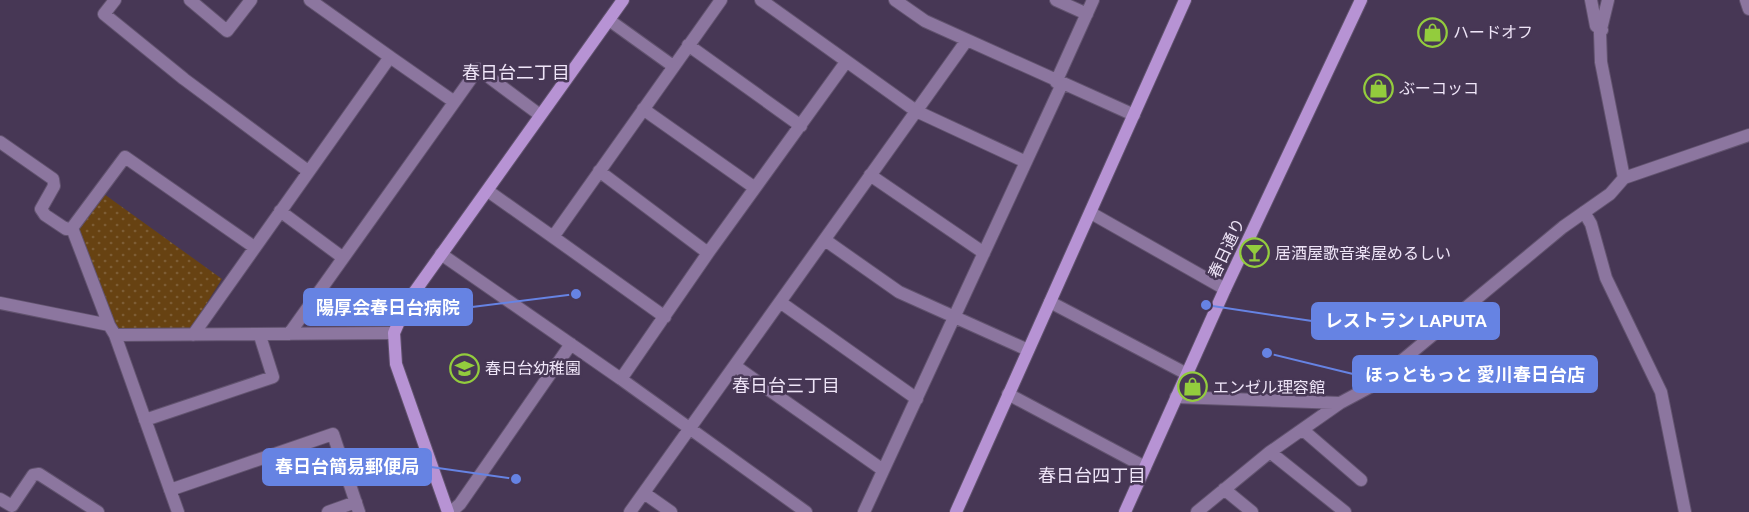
<svg xmlns="http://www.w3.org/2000/svg" width="1749" height="512" viewBox="0 0 1749 512" font-family="'DM Sans','Noto Sans JP',sans-serif">
<defs>
<pattern id="park-dots" width="8" height="8" patternUnits="userSpaceOnUse" patternTransform="scale(1.5)"><rect width="8" height="8" fill="#674212"/><path d="M2 2h.1M6 6h.1" fill="none" stroke="#7d5d35" stroke-width="1.8" stroke-linecap="round"/></pattern>
</defs>
<rect width="100%" height="100%" fill="#473755"/>
<!-- park -->
<path fill="url(#park-dots)" d="M104,194L222,279L191,328H115L79,229Z"/>
<g fill="none" stroke-linecap="round" stroke-linejoin="round">
<defs>
<path id="street" d="M115,0L104,14L184,79L308,171
M190,0L227,31L251,0
M761,0L916,111L1026,162
M895,0L925,21L1134,115
M1056,0L1087,14
M1591,0L1596,26L1602,30
M1608,0L1600,33L1601,62L1624,178
M1746,0L1749,9
M609,20L673,66
M688,45L801,126
M390,57L453,101
M1056,82L1093,0
M643,109L755,188
M0,142L53,179L54,186L41,209L45,215L66,229L72,228
M599,171L708,253
M870,175L984,253
M488,191L553,237L721,0
M280,211L342,257
M1584,212L1591,224L1606,278L1661,392L1685,512
M1091,213L1225,289
M553,237L665,317
M825,240L899,292L1028,350
M441,254L621,379
M780,302L917,399
M1050,302L1187,374
M0,303L109,325L115,335L394,333
M109,325L72,228L125,157L254,247
M289,334L478,69L540,115
M115,335L178,512
M193,335L390,57L310,0
M735,366L883,470
M1008,394L1145,467
M1176,397L1340,403
M145,420L273,377L260,336
M1303,430L1361,480
M1270,452L1345,512
M1224,489L1252,512
M170,490L333,434L359,512
M644,493L671,512
M0,499L12,506L33,475L39,474L98,512
M328,512L356,502
M451,512L460,504L571,344
M630,512L967,40
M806,512L621,379L708,253L846,62
M864,512L1062,84
M1197,512L1270,452L1340,403L1370,387L1563,227L1610,194L1624,178L1749,135"/>
<path id="secondary" d="M448,512L396,364L394,333L408,301L623,0
M956,512L1185,0
M1125,512L1225,289L1361,0"/>
</defs>
<!-- street casing -->
<use href="#street" stroke="#62536f" stroke-width="14"/>
<!-- secondary casing -->
<use href="#secondary" stroke="#62536f" stroke-width="14"/>
<!-- street -->
<use href="#street" stroke="#8c769f" stroke-width="12"/>
<!-- secondary -->
<use href="#secondary" stroke="#b793d4" stroke-width="12"/>
</g>
<!-- icons -->
<defs>
<symbol id="shop-ring" viewBox="-11 -11 22 22"><circle r="9.5" fill="#473755" stroke="#93cc3d" stroke-width="1.5"/><path d="M-5-2.5h2.3a2.7 3.5 0 0 1 5.4 0H5L5.5 6h-11ZM-1.5-2.5h3a1.5 2.3 0 0 0-3 0Z" fill="#93cc3d"/></symbol>
<symbol id="bar-ring" viewBox="-11 -11 22 22"><circle r="9.5" fill="#473755" stroke="#93cc3d" stroke-width="1.5"/><path d="M-6-5H6L.8 .8V4.5H3.5V6h-7V4.5H-.8V.8Z" fill="#93cc3d"/></symbol>
<symbol id="school-ring" viewBox="-11 -11 22 22"><circle r="9.5" fill="#473755" stroke="#93cc3d" stroke-width="1.5"/><path d="M0-5L7-2L0 1L-7-2ZM-4 1L0 2.5L4 1V4Q0 6-4 4Z" fill="#93cc3d"/></symbol>
</defs>
<g fill-rule="evenodd">
<use href="#shop-ring" x="1416" y="16" width="33" height="33"/>
<use href="#shop-ring" x="1362" y="72" width="33" height="33"/>
<use href="#bar-ring" x="1238" y="236" width="33" height="33"/>
<use href="#school-ring" x="448" y="352" width="33" height="33"/>
<use href="#shop-ring" x="1176" y="370" width="33" height="33"/>
</g>
<g text-anchor="middle" stroke-width="5" stroke-linejoin="round" paint-order="stroke">
<!-- poi labels -->
<g font-size="16" fill="#efe5f8" stroke="#473755" text-anchor="start">
<text x="1453" y="38">ハードオフ</text>
<text x="1399" y="94">ぶーコッコ</text>
<text x="1275" y="259">居酒屋歌音楽屋めるしい</text>
<text x="485" y="374">春日台幼稚園</text>
<text x="1213" y="393">エンゼル理容館</text>
</g>
<!-- street labels -->
<g font-size="16" fill="#efe5f8" stroke="#473755">
<text transform="translate(1226 248) rotate(-65)" y="6">春日通り</text>
</g>
<!-- neighbourhood labels -->
<g font-size="18" fill="#efe5f8" stroke="#473755">
<text x="516" y="79">春日台二丁目</text>
<text x="786" y="392">春日台三丁目</text>
<text x="1092" y="482">春日台四丁目</text>
</g>
</g>
<!-- callouts -->
<path fill="none" stroke="#6683e3" stroke-width="2" d="M576 294L472 307M1206 305L1312 321M1267 353L1353 374M516 479L431 467"/>
<g fill="#6683e3" stroke="#473755" stroke-width="2">
<circle cx="576" cy="294" r="6"/>
<circle cx="1206" cy="305" r="6"/>
<circle cx="1267" cy="353" r="6"/>
<circle cx="516" cy="479" r="6"/>
</g>
<g fill="#6683e3" stroke="#6683e3" stroke-width="2">
<rect x="304" y="289" width="168" height="36" rx="6"/>
<rect x="1312" y="303" width="187" height="36" rx="6"/>
<rect x="1353" y="356" width="244" height="36" rx="6"/>
<rect x="263" y="449" width="168" height="36" rx="6"/>
</g>
<g font-size="18" text-anchor="middle" font-weight="bold" fill="#fff">
<text x="388" y="314">陽厚会春日台病院</text>
<text x="1406" y="327">レストラン LAPUTA</text>
<text x="1475" y="381">ほっともっと 愛川春日台店</text>
<text x="347" y="473">春日台簡易郵便局</text>
</g>
</svg>
